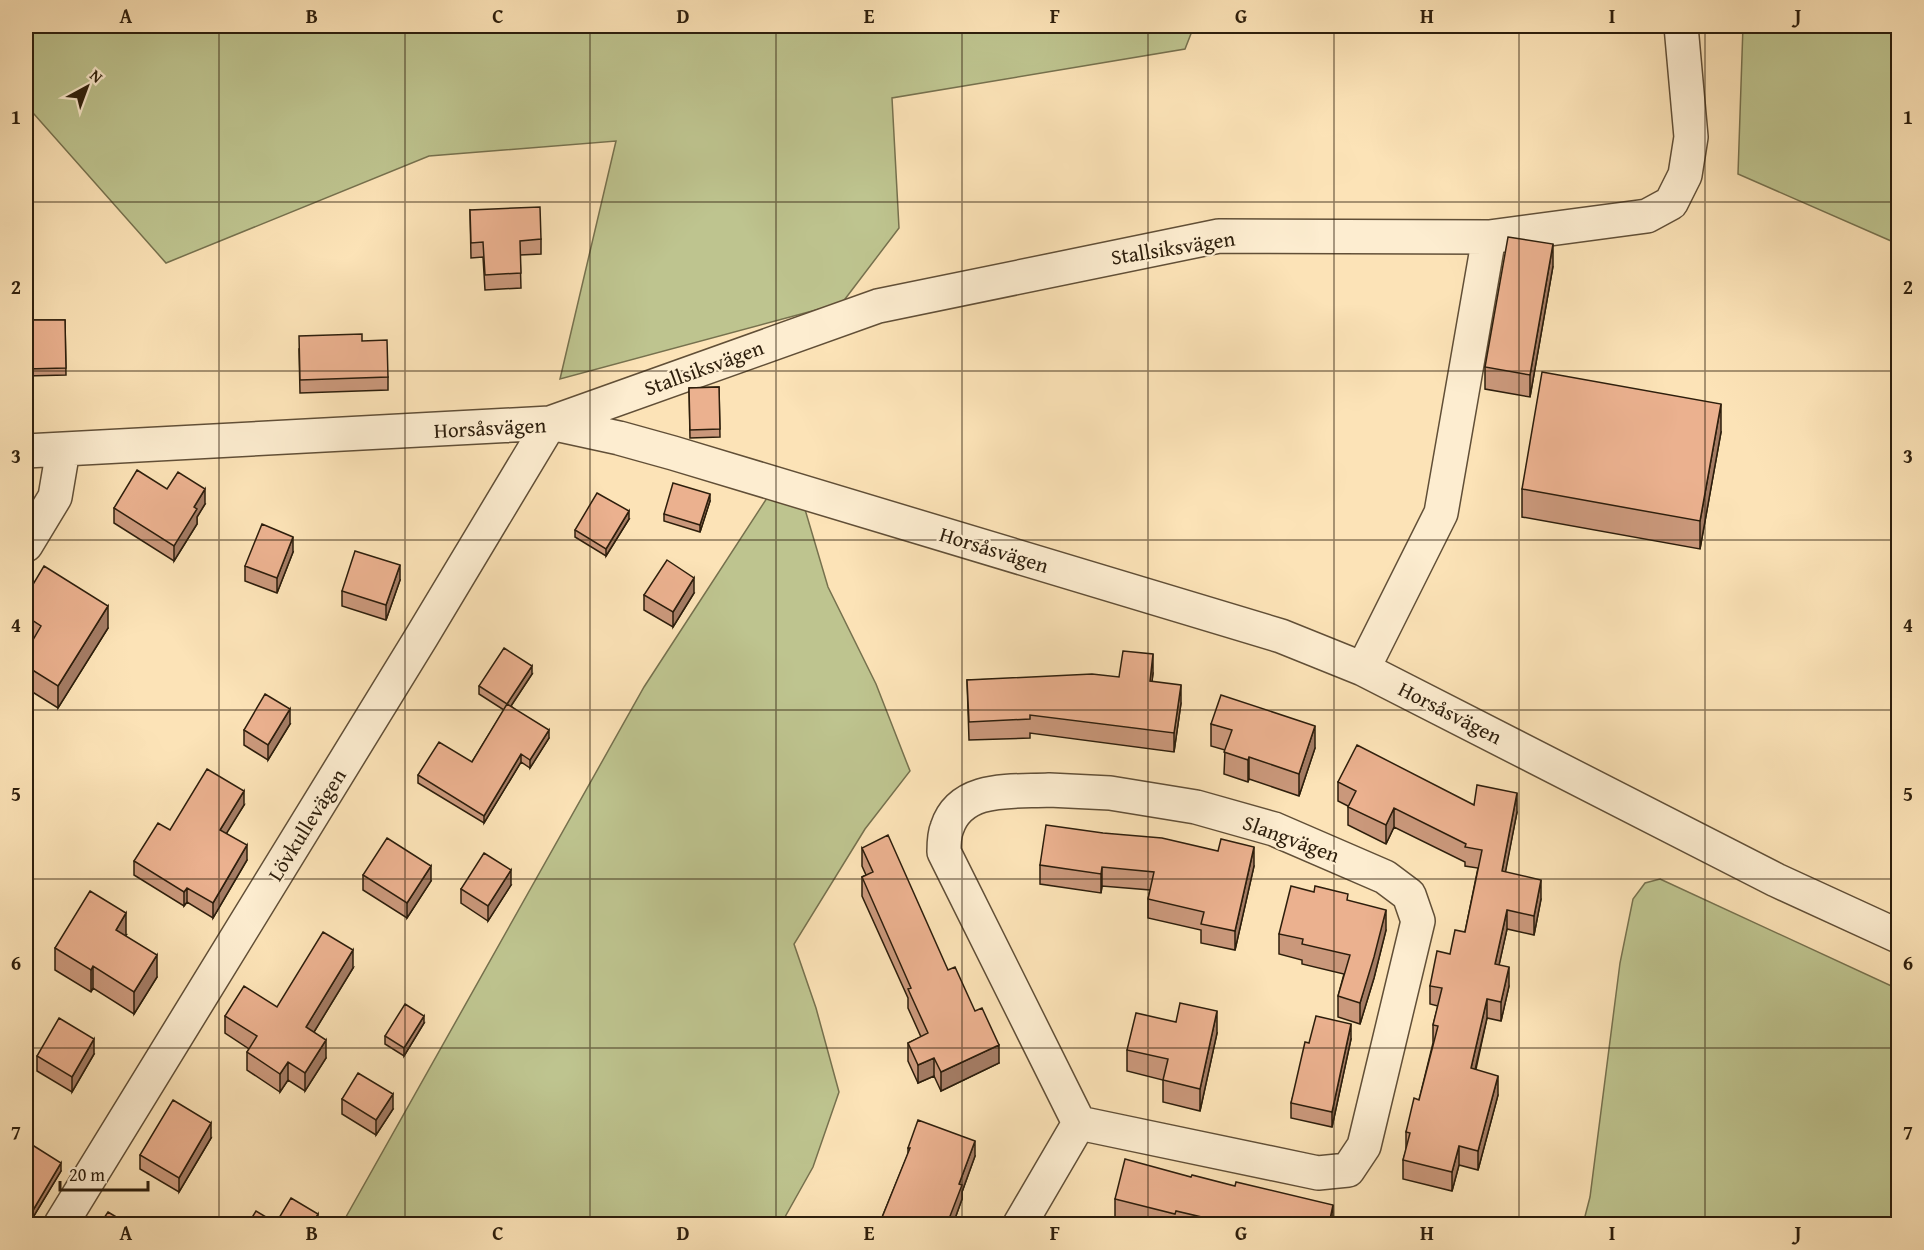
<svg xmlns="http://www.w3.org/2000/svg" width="1924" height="1250" viewBox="0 0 1924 1250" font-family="'Gentium Book Plus',serif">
<rect width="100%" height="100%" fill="#fce3b7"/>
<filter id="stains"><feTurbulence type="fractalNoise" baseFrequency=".00333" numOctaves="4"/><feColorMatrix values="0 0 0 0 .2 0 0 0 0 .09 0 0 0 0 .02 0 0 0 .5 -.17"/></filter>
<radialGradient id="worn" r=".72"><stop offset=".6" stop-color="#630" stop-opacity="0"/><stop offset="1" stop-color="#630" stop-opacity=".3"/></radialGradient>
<!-- green -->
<path fill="#bec48f" stroke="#76714e" stroke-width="1.5" d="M26,26H1194L1185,49L892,98L899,228L842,303L560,379L616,141L429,156L166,263L26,105Z
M1743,26H1898V244L1738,174Z
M767,498L804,506L828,587L876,684L910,771L865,829L794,944L816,1008L839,1092L813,1167L781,1224H342L644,687Z
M1660,879L1898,989V1224H1583L1590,1197L1620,963L1633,899L1645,883Z"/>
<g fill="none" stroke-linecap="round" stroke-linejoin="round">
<defs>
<path id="minor" d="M26,451L550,423L619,438L673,453L1281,636L1363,669L1776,880L1898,936
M26,545L55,497L63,450
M1363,669L1441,513L1489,237
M1049,790L1110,793L1196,807L1274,829L1385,877L1409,895L1418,921L1364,1146L1348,1170L1318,1173L1079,1123L944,852C944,844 944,835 947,828C961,785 1013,792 1049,790Z
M61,1224L422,636L550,423L878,306L1219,236L1489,237L1647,216L1671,203L1685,175L1691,137L1681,26
M1020,1224L1079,1123"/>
</defs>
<!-- minor casing -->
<use href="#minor" stroke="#614f37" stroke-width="36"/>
<!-- minor -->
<use href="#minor" stroke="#fdedd0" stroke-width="33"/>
</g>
<!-- wall -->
<path fill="#ca987b" stroke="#2d1e0c" stroke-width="1.5" d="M470,210L541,239V254L520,255L521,288L485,290L483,257L471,258Z
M26,211L30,244V259H26Z
M1553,266L1530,397L1485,389V367Z
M26,320H65L66,375L26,376Z
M362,341L388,377V390L300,393L299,349Z
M719,387L720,437L690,438L689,388Z
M1721,432L1700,549L1522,517V489Z
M710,501L700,532L664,521V514Z
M205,504L197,517V524L174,561L114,523V508Z
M629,519L606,556L575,537V530Z
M293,552L277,593L245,581V566Z
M400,580L386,620L342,606V591Z
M694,593L673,627L644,610V595Z
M26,596L108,628L58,708L26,688V652L32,642L26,638Z
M1153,673L1152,681L1181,703L1174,752L1030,733V738L969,740L967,680L1119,677Z
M532,674L511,706L549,738L530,768L521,762L484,823L418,783V775L472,762L504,710L479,694V686Z
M290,724L268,760L244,745V730Z
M1211,724L1315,748L1299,796L1249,779L1248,782L1224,774L1225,750L1211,746Z
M1338,782L1517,812L1505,872L1541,899L1534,935L1507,929L1499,965L1509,986L1501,1021L1487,1018L1476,1069L1498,1095L1478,1170L1459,1165L1452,1191L1403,1179V1160L1406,1151V1132L1419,1100L1433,1043V1025L1438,1006L1430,1004V986L1465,932L1478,868L1465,866V862L1394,827L1386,844L1348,825V806L1338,801Z
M244,805L226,833L247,860L213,918L187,902L184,906L134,875V861L170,830Z
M862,848L948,970L999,1063L941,1091L934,1076L918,1083L908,1061V1043L921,1037L908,1008V998L862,896V877L866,875L862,866Z
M1040,865L1254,866L1235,950L1201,943V930L1148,918V899L1150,890L1102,886L1101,893L1040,884Z
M363,875L431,881L407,918L363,890Z
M511,885L488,921L461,903V889Z
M1348,901L1386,930L1374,978L1360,1024L1338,1017V996L1344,974L1302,964V960L1279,954V934Z
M126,935L125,936L157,977L134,1014L93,988L91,992L55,970V948Z
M353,968L314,1032L326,1058L305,1091L288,1080L280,1092L247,1070V1052L249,1049L225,1033V1016L277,1007Z
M424,1023L404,1056L385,1044V1036Z
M1217,1033L1200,1111L1163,1102V1080L1127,1071V1050Z
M1351,1039L1332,1127L1291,1118V1103L1309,1043Z
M94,1054L72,1092L37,1071V1056Z
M342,1099L393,1109L376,1135L342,1114Z
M211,1138L179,1192L140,1169V1155Z
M26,1141L61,1171L29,1224L26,1222Z
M908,1148L975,1156L962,1192V1199L953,1224H881V1220L908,1154Z
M1115,1199L1333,1224H1140L1115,1218Z"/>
<!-- shaded-wall -->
<path fill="#a47c64" stroke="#2d1e0c" stroke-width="1.5" d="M1553,244V266L1530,397V375Z
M1721,404V432L1700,549V521Z
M205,489V504L197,517V524L174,561V546L194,507Z
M710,494V501L700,532V525Z
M629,511V519L606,556V549Z
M293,537V552L277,593V578Z
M400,565V580L386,620V605Z
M694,578V593L673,627V612Z
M108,606V628L58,708V686Z
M1153,654V673L1150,699V681Z
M532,666V674L507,712V704Z
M1181,685V703L1174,752V733Z
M290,709V724L268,760V745Z
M1315,726V748L1299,796V774Z
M549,730V738L530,768V760Z
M521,754V762L484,823V816Z
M1249,757V779L1248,782V760Z
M244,791V805L220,844V830Z
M1517,793V812L1502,890V871Z
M1394,808V827L1386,844V825Z
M247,845V860L213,918V903Z
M1254,847V866L1235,950V931Z
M431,866V881L407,918V903Z
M1102,867V886L1101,893V874Z
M511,870V885L488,921V906Z
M1541,880V899L1534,935V916Z
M187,888V902L184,906V892Z
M1386,910V930L1374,978L1360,1024V1003Z
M1507,910V929L1495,983V964Z
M126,913V935L116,952V930Z
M353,950V968L306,1045V1027Z
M157,955V977L134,1014V992Z
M93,966V988L91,992V970Z
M1509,967V986L1501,1021V1002Z
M1487,999V1018L1471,1087V1068Z
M1217,1011V1033L1200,1111V1089Z
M424,1016V1023L404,1056V1048Z
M1351,1024V1039L1332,1127V1112Z
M94,1039V1054L72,1092V1077Z
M326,1040V1058L305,1091V1073Z
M999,1045V1063L941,1091V1072Z
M934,1058V1076L918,1083V1065Z
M288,1062V1080L280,1092V1074Z
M1498,1076V1095L1478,1170V1151Z
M393,1094V1109L376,1135V1120Z
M211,1123V1138L179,1192V1178Z
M975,1141V1156L962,1192V1199L953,1224H947L959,1184Z
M1459,1146V1165L1452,1191V1172Z
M61,1163V1171L29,1224V1217Z
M1333,1205V1224H1329Z
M318,1214V1224H312Z"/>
<!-- building -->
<path fill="#ebb18f" stroke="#2d1e0c" stroke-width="1.5" d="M540,207L541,239L520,241L521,273L485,275L483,242L471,243L470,210Z
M26,211H28L30,244H26Z
M1508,237L1553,244L1530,375L1485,367Z
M26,320H65L66,368L26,369Z
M362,334V341L387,340L388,377L300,380L299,336Z
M1542,372L1721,404L1700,521L1522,489Z
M719,387L720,429L690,430L689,388Z
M137,470L167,489L178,472L205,489L194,507L197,509L174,546L114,508Z
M673,483L710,494L700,525L664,514Z
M597,493L629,511L606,549L575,530Z
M262,524L293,537L277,578L245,566Z
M355,551L400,565L386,605L342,591Z
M667,560L694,578L673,612L644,595Z
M44,566L108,606L58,686L26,666V652L41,626L26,616V596Z
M504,648L532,666L507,704L479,686Z
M1123,651L1153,654L1150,681L1181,685L1174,733L1030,715V719L969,722L967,680L1092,674L1119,677Z
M265,694L290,709L268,745L244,730Z
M1221,695L1315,726L1299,774L1249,757L1248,760L1224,752L1232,730L1211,724Z
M507,704L549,730L530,760L521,754L484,816L418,775L439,742L472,762Z
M1357,745L1474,805L1477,785L1517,793L1502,871L1541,880L1534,916L1507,910L1495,964L1509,967L1501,1002L1487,999L1471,1068L1498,1076L1478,1151L1459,1146L1452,1172L1403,1160L1410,1133L1406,1132L1414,1098L1419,1100L1438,1026L1433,1025L1442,988L1430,986L1437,951L1450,954L1455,930L1465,932L1482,850L1465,847L1466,844L1394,808L1386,825L1348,807L1356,791L1338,782Z
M207,769L244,791L220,830L247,845L213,903L187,888L184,892L134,861L158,823L170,830Z
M1046,825L1103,833L1162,838L1218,851L1221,839L1254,847L1235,931L1201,924L1204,912L1148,899L1154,872L1102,867L1101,874L1040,865Z
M888,835L948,970L955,967L975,1011L982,1008L999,1045L941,1072L934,1058L918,1065L908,1043L928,1033L908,989L911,988L862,877L873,872L862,848Z
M387,838L431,866L407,903L363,875Z
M484,853L511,870L488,906L461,889Z
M1291,886L1314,892L1315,886L1348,894L1347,900L1386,910L1374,957L1360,1003L1338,996L1350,955L1302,944L1303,939L1279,934Z
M90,891L126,913L116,930L157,955L134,992L93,966L91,970L55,948Z
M323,932L353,950L306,1027L326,1040L305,1073L288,1062L280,1074L247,1052L257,1036L225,1016L244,986L277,1007Z
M1180,1003L1217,1011L1200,1089L1163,1080L1168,1059L1127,1050L1136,1013L1176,1022Z
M405,1004L424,1016L404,1048L385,1036Z
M1316,1016L1351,1024L1332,1112L1291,1103L1305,1042L1309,1043Z
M59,1018L94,1039L72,1077L37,1056Z
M358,1073L393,1094L376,1120L342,1099Z
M173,1100L211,1123L179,1178L140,1155Z
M918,1120L975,1141L959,1184L962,1185L947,1224H886V1223L881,1220L910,1148H908Z
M26,1141L61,1163L29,1217L26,1215Z
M1125,1159L1191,1177L1192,1175L1235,1186L1236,1182L1333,1205L1329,1224H1226L1227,1223L1176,1211L1175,1214L1115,1199Z
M291,1198L318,1214L312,1224H248L256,1211L276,1223Z
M108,1212L128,1224H100Z"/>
<!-- grid -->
<path fill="none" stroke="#2d1e0c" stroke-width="1.5" stroke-opacity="0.55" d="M219,26V1224M405,26V1224M590,26V1224M776,26V1224M962,26V1224M1148,26V1224M1334,26V1224M1519,26V1224M1705,26V1224M26,202H1898M26,371H1898M26,540H1898M26,710H1898M26,879H1898M26,1048H1898"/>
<g text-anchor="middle" stroke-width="4.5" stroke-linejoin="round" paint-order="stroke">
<!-- street labels -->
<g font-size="21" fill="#2d1e0c" stroke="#fdedd0">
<text transform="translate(1173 248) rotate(-9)" y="7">Stallsiksvägen</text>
<text transform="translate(704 368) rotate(-20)" y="7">Stallsiksvägen</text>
<text transform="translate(490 428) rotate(-3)" y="7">Horsåsvägen</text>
<text transform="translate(994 550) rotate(17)" y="7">Horsåsvägen</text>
<text transform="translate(1450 713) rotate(27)" y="7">Horsåsvägen</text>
<text transform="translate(307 825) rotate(-58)" y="7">Lövkullevägen</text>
<text transform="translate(1291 839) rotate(20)" y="7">Slangvägen</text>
</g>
</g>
<!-- margin -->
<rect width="1924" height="1250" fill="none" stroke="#fce3b7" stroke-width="66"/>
<!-- north arrow -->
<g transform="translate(87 87) rotate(41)" stroke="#fdedd0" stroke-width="4.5" paint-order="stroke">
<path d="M0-4.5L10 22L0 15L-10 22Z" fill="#2d1e0c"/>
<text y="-9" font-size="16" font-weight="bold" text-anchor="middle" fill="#2d1e0c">N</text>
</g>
<!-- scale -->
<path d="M60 1181v9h88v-9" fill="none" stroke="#2d1e0c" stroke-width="3"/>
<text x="69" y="1181" font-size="18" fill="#2d1e0c" stroke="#fdedd0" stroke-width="4.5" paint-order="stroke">20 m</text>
<rect x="33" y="33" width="1858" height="1184" fill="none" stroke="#2d1e0c" stroke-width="2"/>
<g font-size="20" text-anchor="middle" font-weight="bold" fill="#2d1e0c">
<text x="126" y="23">A</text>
<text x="312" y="23">B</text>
<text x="498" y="23">C</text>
<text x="683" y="23">D</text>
<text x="869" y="23">E</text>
<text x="1055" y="23">F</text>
<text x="1241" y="23">G</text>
<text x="1427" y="23">H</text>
<text x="1612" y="23">I</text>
<text x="1798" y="23">J</text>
<text x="16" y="124">1</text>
<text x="1908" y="124">1</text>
<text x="16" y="294">2</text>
<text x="1908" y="294">2</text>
<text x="16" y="463">3</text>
<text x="1908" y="463">3</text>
<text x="16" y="632">4</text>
<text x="1908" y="632">4</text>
<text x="16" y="801">5</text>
<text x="1908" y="801">5</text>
<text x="16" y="970">6</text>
<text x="1908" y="970">6</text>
<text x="16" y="1139">7</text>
<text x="1908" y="1139">7</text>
<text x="126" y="1240">A</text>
<text x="312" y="1240">B</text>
<text x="498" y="1240">C</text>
<text x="683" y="1240">D</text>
<text x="869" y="1240">E</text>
<text x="1055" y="1240">F</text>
<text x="1241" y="1240">G</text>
<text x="1427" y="1240">H</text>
<text x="1612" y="1240">I</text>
<text x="1798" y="1240">J</text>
</g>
<rect width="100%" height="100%" filter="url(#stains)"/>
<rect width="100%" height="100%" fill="url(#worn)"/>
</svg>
